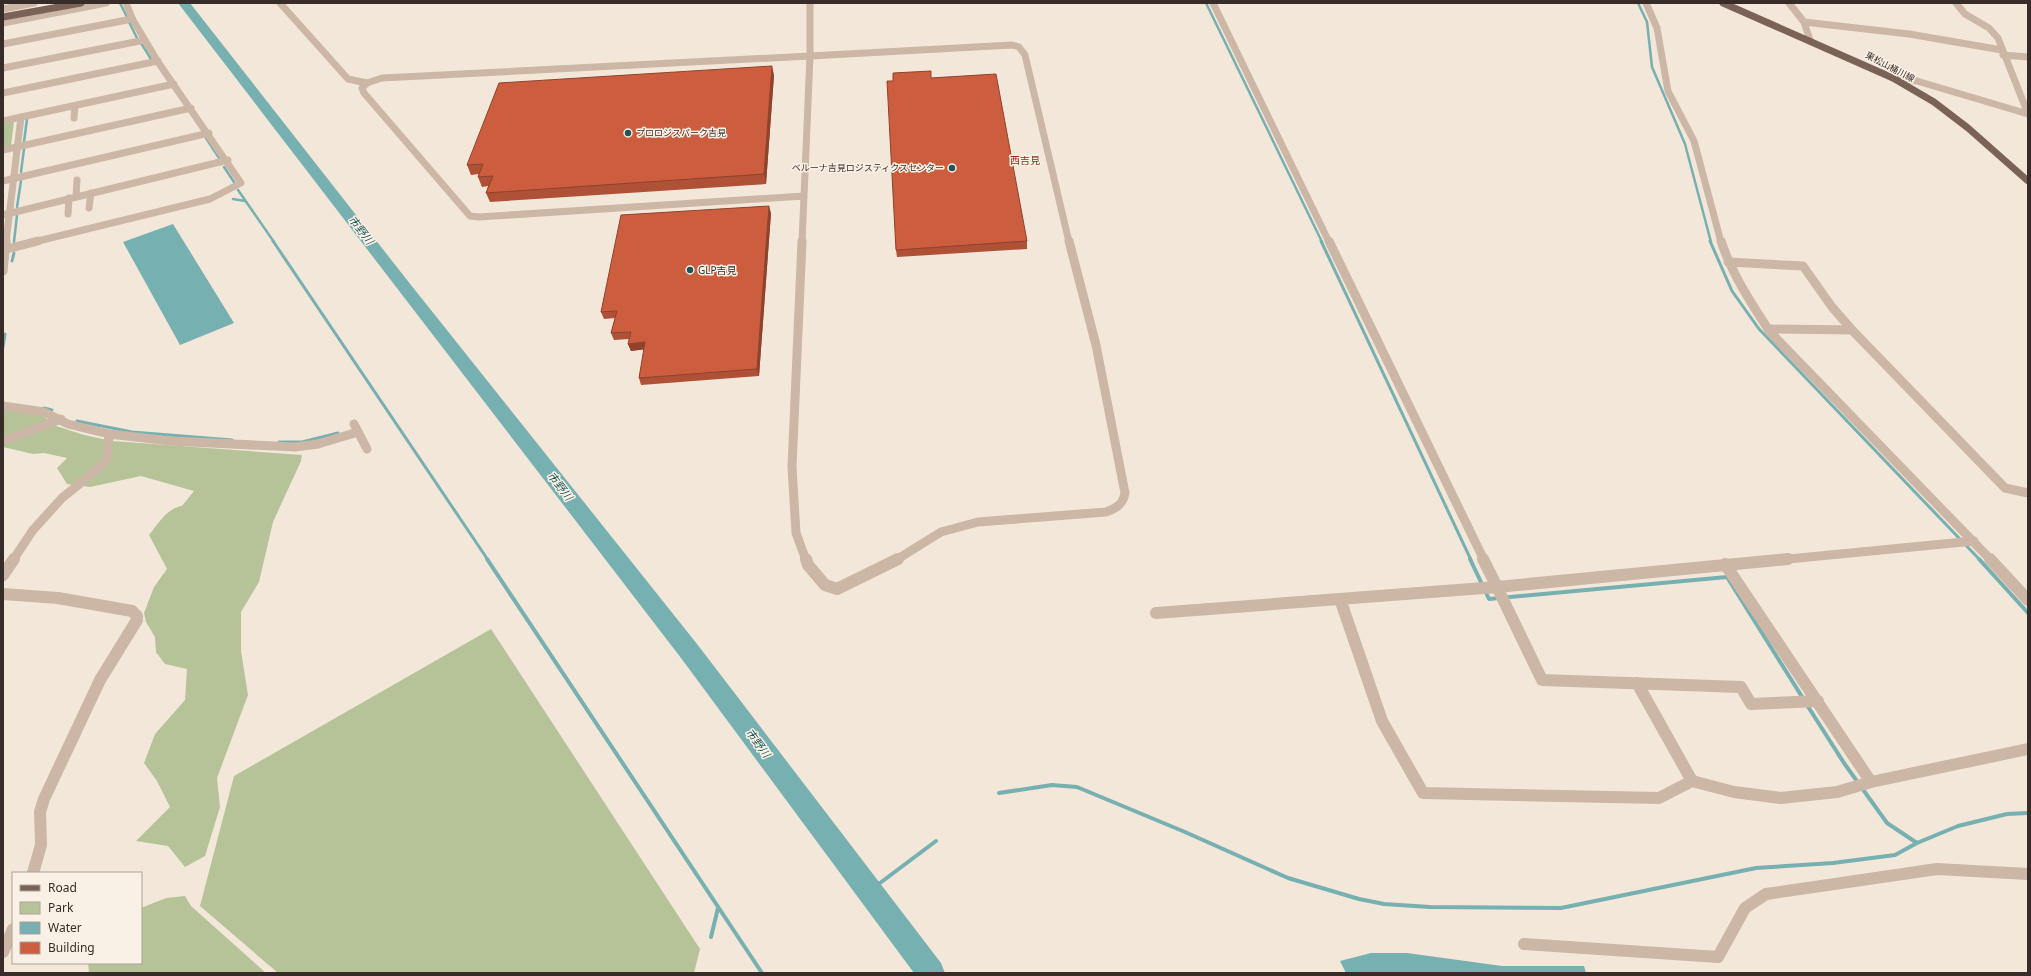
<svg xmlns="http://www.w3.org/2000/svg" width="2031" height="976" viewBox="0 0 2031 976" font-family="'Noto Sans','Noto Sans JP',sans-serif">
<rect width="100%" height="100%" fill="#f3e7da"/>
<!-- green -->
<path fill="#b6c399" d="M14,121L11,146L3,148V123Z
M3,410L42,415L53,425L84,435L112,441L302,455L301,461L273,522L259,582L241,612V651L248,695L217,778L220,807L205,856L185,867L168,846L136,841L170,807L157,781L144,763L155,734L185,700L187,669L165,664L156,652L155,637L146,622L144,613L154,587L167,569L149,535C158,524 167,508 182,506L194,491L141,476L90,487L67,484L57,468L67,458L44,453L33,454L3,447Z
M491,629L700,949L694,973H278L200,906L234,776Z
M185,896L191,906L266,973H89L88,963H141V908L166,898Z"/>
<!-- water -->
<path fill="#77b0b1" d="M173,224L234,323L180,345L123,242Z
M1371,953H1407L1502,966H1584L1586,973H1346L1340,961Z"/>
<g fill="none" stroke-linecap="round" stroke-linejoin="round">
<!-- stream-far2 -->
<path stroke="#77b0b1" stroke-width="2.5" d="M120,3L127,17
M1206,3L1322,242
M1638,3L1647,22L1652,67L1685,144L1711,242
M129,22L137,38
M141,43L151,59
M206,138L219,158
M24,142L27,119
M224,167L234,182
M21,172L24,149
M238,190L274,242
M233,199L245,201
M17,207L21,181
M14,242L17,215"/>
<!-- stream-far1 -->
<path stroke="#77b0b1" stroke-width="3" d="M273,241L488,560
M1321,241L1471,560
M1710,241L1732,291L1759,329L1980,560
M12,261L14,253
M3,347L5,334
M44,408L52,410
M77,421L132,432L232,440
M279,442H302L338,433"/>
<!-- stream -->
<path stroke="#77b0b1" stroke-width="4" d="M487,559L762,973
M1470,559L1489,599L1727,577L1804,700
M1979,559L2028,613
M1807,705L1844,763L1887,823L1917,843
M999,793L1052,785L1077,787L1185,832L1288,878L1359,899L1384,904L1430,907L1561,908L1756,868L1833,863L1895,855L1917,843L1958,826L2007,814L2028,813
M868,892L936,841
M711,937L718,908"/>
<!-- river -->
<path fill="#77b0b1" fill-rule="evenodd" d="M178,3H190L407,280L697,644L941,963L945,973H914L681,658Z"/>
<!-- minor-far2 -->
<path stroke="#ccb6a5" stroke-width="7" d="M280,3L348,79L367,83
M1213,3L1329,242
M1789,3L1804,22L1810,40
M1956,3L1965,14L1989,28L1998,38L2028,114
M3,9L34,3
M1804,22L1909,34L2002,50
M3,23L106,3
M3,44L132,19
M2003,55L2028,57
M3,68L145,40
M1893,78L1917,81L2028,114
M3,93L158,61
M74,118L75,106
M3,121L174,84
M3,150L191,108
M3,181L209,133
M76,197L77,180
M89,208L91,193
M68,214L69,198
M3,215L228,160
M34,242L210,199L241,183L158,62L133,20L126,3"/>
<!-- minor-far1 -->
<path stroke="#ccb6a5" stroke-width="9" d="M1329,241L1484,560
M3,250L38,241
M1728,262L1803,266L1832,307L1852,330L2005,488L2028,493
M1768,329L1852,330
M3,406L44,412L68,424L109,434L170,441L295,447L318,444L358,432
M354,424L367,449
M3,441L61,419
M13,560L33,530L62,498L99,468L107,459L109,434
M1778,560L1974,541"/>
<!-- minor -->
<path stroke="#ccb6a5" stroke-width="12" d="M1483,559L1497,587L1788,559
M1725,564L1871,782
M3,575L14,559
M3,594L58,598L132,611L137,616V620L100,680L44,799L40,812L41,845L33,873
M1340,599L1382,721L1423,793L1659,798L1692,781L1734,792L1781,798L1837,792L1871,782L2028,749
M1156,613L1497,587L1542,680L1741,687L1751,704L1818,701
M1637,683L1692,781
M1524,944L1718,957L1745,908L1766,894L1937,869L2028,874
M3,952L13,929"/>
<!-- tertiary-far2 -->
<path stroke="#ccb6a5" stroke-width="7" d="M1646,3L1657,28L1668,91L1694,141L1721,242
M810,56V3
M810,56L1012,45L1019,47L1025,55L1069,242
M804,196L479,217L470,216L364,93L362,88L367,83L382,78L810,56
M804,196L810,56
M6,242L21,117
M802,242L804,196"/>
<!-- tertiary-far1 -->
<path stroke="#ccb6a5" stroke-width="9" d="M802,241L792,467L796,533L806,560
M1721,241C1732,274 1751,303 1770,332L1991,560
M3,271L6,241
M896,560L941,532L978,522L1106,512C1117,508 1123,504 1125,493L1096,345L1069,241"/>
<!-- tertiary -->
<path stroke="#ccb6a5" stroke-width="12" d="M806,559L808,565L825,585L837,589L898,559
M1990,559L2028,600"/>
<!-- primary -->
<path stroke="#7a6257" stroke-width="7" d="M1723,3L1893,78L1934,102L1968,128L2028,181
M3,17L81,3"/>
</g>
<!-- wall -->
<path fill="#af5136" d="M774,75L766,184L490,202L486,193L488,186L482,187L478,177L479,174L471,175L467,165Z
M931,78L1027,241V249L897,257L896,250L893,81Z
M771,213L759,376L641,385L639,378L644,349L631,351L628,344L629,339L614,340L611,333L615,318L604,319L601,312Z"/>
<!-- shaded-wall -->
<path fill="#8f422c" d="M772,66L774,75L766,184L764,174Z
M769,206L771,213L759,376L757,369Z
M645,342L648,349L631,351L628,344Z"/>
<!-- building -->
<path fill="#cc5e3f" stroke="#8f422c" d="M772,66L764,174L486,193L493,176L478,177L483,164L467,165L499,83Z
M931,71V78L996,74L1027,241L896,250L887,81H893V73Z
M769,206L757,369L639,378L645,342L628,344L631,332L611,333L617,311L601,312L621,215Z"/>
<!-- markers -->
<g fill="#1a585a" stroke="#faf1e6" stroke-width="1.5">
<circle cx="628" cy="133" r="4"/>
<circle cx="952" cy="168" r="4"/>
<circle cx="690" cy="270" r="4"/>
</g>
<g text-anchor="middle" stroke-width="3" stroke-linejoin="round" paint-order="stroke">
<!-- far-street labels -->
<g font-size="9" fill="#372c27" stroke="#faf1e6">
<text transform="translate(1890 67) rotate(28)" y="3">東松山桶川線</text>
</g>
<!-- far-poi labels -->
<g font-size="9" fill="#372c27" stroke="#faf1e6" text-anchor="start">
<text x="636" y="136">プロロジスパーク吉見</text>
<text x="944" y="171" text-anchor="end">ベルーナ吉見ロジスティクスセンター</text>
</g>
<!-- far-quarter labels -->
<g font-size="10" fill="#8a341c" stroke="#faf1e6">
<text x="1025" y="164">西吉見</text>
</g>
<!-- poi labels -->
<g font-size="10" fill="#372c27" stroke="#faf1e6" text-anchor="start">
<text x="698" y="274">GLP吉見</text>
</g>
<!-- water labels -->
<g font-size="11" font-style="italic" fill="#1a585a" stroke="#faf1e6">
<text transform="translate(361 230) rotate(52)" y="4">市野川</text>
<text transform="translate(560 486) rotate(52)" y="4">市野川</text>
<text transform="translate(758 743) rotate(53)" y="4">市野川</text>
</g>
</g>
<!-- border -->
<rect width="2031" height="976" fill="none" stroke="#372c27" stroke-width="8"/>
<!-- legend -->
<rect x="12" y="872" width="130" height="92" fill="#faf1e6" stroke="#aca29a"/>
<rect x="20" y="885" width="20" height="6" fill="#7a6257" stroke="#aca29a"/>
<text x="48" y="892" font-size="12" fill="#372c27">Road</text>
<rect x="20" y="902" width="20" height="12" fill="#b6c399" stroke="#aca29a"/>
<text x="48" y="912" font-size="12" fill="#372c27">Park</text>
<rect x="20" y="922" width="20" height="12" fill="#77b0b1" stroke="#aca29a"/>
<text x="48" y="932" font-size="12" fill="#372c27">Water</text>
<rect x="20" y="942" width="20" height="12" fill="#cc5e3f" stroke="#aca29a"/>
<text x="48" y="952" font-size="12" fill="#372c27">Building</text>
</svg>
